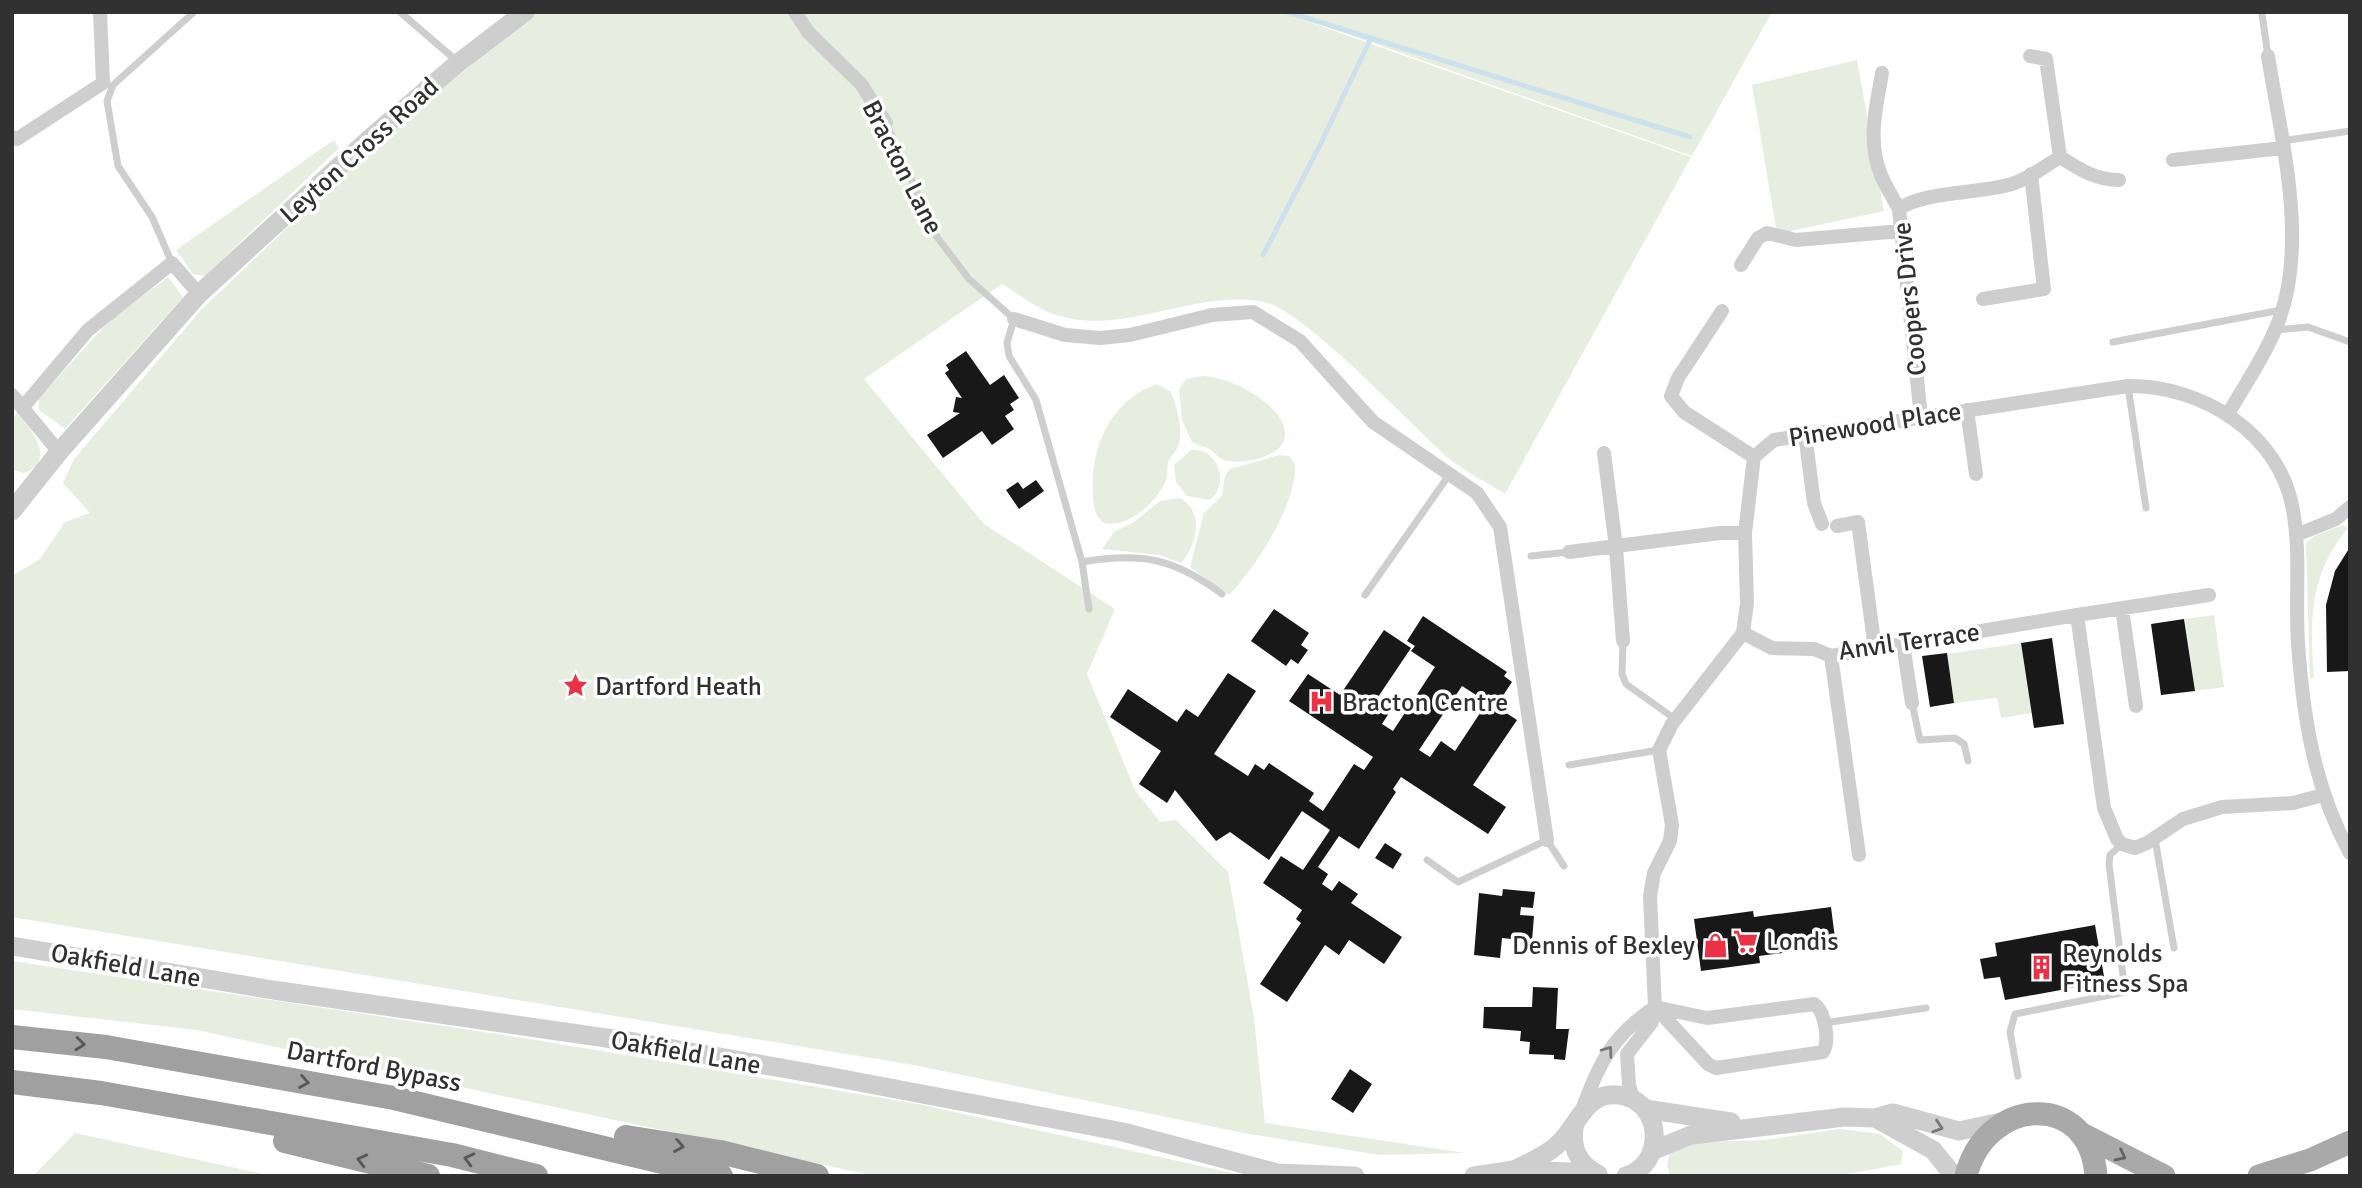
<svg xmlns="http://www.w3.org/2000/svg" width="2362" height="1188" viewBox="0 0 2362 1188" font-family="Signika,sans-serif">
<rect width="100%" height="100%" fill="#fff"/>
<!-- green -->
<path fill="#e7eedf" d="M530,12H1281L1691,157L1505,494C1486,482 1464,471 1447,457C1410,424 1305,311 1264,302C1191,288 1120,341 1048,312C1032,305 1017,293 1002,284L864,379L984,524L1115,609L1087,674L1135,790L1160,822L1176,820L1228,872L1254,1018L1265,1123L1465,1153L1379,1155L1244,1133L914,1065L12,917V576L40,559L65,522L90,513L63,483L74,459L201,310L373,146L469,67Z
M1285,12H1772L1692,156Z
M1857,60L1884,211L1777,234L1752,85Z
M334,140L339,148L205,276L193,274L176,250Z
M168,277L183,297L65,429L39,410V398L110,320Z
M1203,376C1229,376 1288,406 1285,436C1283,458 1240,465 1224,460C1218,458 1216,454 1211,450C1205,446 1198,446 1192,442L1182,420L1179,389L1186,379Z
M1157,384L1171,392C1176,404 1182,427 1180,439C1179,450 1171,454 1168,463C1167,469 1168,474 1166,480C1158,501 1128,529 1104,523C1094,516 1093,504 1093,493C1090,447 1111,400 1157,384Z
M17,411C30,429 58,460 24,473L12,469V421Z
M1191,450C1218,447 1231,486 1209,500L1187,496L1176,482L1174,465Z
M1279,455L1289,456L1295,464C1297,504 1256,567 1229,595L1190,567L1204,513L1222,496L1225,476L1230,469Z
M1180,498C1205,512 1197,545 1181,563L1160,555L1102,549L1114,532L1134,522L1160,501Z
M2343,525L2348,528C2310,573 2309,621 2314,677L2310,679L2306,543L2314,536Z
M2214,615L2224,687L2195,691L2185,619Z
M2021,643L2032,713L2001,718L1997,698L1954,703L1947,654Z
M12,961L530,1039L918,1104L1246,1176H875L197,1030L12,1009Z
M1840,1129L1880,1134L1903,1151L1901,1164L1837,1176H1670L1667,1166L1669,1155L1694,1142L1764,1140Z
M75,1133L272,1176H33Z"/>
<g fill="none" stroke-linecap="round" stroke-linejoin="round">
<!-- stream -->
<path stroke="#cbe1ee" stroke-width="5" d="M1287,12L1690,137
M1263,255L1320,145L1371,38"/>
</g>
<!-- building -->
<path fill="#181818" d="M966,351L990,385L1004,375L1019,398L1010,404L1014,410L1005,416L1014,429L992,445L982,431L943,458L927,435L960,413L953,412L956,397L962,398L945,373L949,370L946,365Z
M1036,480L1044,491L1019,509L1006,490L1018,482L1023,489Z
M2350,547V671L2327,672L2326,605L2335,571Z
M1274,609L1309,633L1301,645L1308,650L1298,664L1291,659L1286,666L1251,641Z
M1423,616L1507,672L1504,676L1512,682L1498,703L1490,697L1487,702L1462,686L1419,750L1430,757L1441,741L1455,751L1488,701L1517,720L1473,785L1506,807L1488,834L1401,777L1393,789L1396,792L1359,849L1339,836L1318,867L1328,874L1322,884L1332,891L1339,881L1358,894L1351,903L1402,937L1384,964L1349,940L1339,955L1325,945L1287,1002L1260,984L1301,923L1296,919L1302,910L1263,883L1281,856L1303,870L1330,830L1302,811L1269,860L1230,832L1216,841L1175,790L1167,803L1139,784L1161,751L1110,717L1128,689L1177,722L1186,709L1198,717L1228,673L1256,691L1214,754L1248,776L1255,764L1264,770L1269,763L1314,793L1309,801L1323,811L1354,764L1364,770L1373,757L1289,701L1308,674L1340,695L1384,630L1411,648L1376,700L1391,710L1382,724L1393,731L1435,667L1411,651L1415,646L1407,641Z
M2184,619L2195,691L2161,695L2151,624Z
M2052,638L2064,724L2034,728L2021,643Z
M1947,653L1954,703L1930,707L1922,656Z
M1385,843L1402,854L1393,869L1375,858Z
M1503,889L1535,892L1533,908L1521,907L1520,915L1534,916L1532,941L1502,938L1500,958L1474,955L1479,893L1502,896Z
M1831,907L1836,946L1759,956L1760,963L1701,971L1694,919L1753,911L1754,917Z
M2095,925L2105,982L2005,1000L2000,977L1984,979L1980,959L1997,956L1995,943Z
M1533,987L1558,988L1556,1029H1569L1565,1060L1554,1059V1055L1529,1054L1530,1042L1520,1041L1521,1031L1483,1028L1484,1007H1532Z
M1350,1069L1372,1084L1353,1113L1331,1099Z"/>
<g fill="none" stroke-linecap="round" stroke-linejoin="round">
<!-- service -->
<path stroke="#cecece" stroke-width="7" d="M400,12L458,62
M2262,14L2268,56
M886,123L937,237L969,279L1014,319L1007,343L1009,356L1036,400L1082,562L1089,609
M2282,141L2350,131
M172,263L152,217L118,166L107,101L113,85L194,12
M2276,330L2308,327L2350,342
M2113,342L2281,310
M2128,386L2146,508
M1531,556L1569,552
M1082,562C1141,552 1174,558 1222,594
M1365,595L1449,475
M1623,642L1622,674L1626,684L1675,719
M1912,703L1920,740L1955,738L1964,744L1968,761
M1569,765L1659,750
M2155,839L2174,948
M1427,860L1458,882L1547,840L1564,866
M1824,1023L1926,1008
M2018,1076L2010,1032L2015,1014L2125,992L2109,864L2110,855L2122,844"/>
<!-- minor -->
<path stroke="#cecece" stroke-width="14" d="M795,12L808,32L861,84L886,123
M2030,56L2046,59L2060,157
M1882,73C1876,108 1867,141 1881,175C1886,187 1893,198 1899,209
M12,137L17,139L103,83L100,12
M2173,160L2283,148
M1741,265L1758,238L1767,233L1796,240L1901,231
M1983,299L2044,289L2031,174
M1722,311L1678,378L1671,396L1684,412L1754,457
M1014,319L1065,335L1100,338L1130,335L1212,315L1253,312L1300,341L1373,422L1477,493L1500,527L1547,840
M12,395L59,452
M23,407L88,330L172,263L199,294
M1967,410L1976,474
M2228,414C2244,386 2263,359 2275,330C2311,249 2281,139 2268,56
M1921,417L1899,209C1924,191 1979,194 2012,184C2029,179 2045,166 2060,157C2079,169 2095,180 2119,180
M1805,434L1814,503L1822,524
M1604,453L1616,547L1623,641
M1837,526L1858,522L1875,649
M2296,535L2336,519L2350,507
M1569,552L1720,533H1745
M2122,609L2136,706
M2077,615L2209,595
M1743,633L1772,648L1814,649L1831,656L2077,615L2104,808L2117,839L2122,844L2135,848L2147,843L2183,819L2222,807L2293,803L2323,795
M1903,644L1912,703
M1831,656L1859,855
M1814,1004C1825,1011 1830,1041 1823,1052L1716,1068L1708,1064L1655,1007L1707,1018Z
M1634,1101L1629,1085L1627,1054L1652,1022L1655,1007L1650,896L1654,873L1670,841L1672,825L1659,750L1672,724L1743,633L1747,603L1745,533L1754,457L1774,440L2128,386C2201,385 2280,433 2293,510C2301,554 2295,599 2298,643C2303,716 2314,788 2350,853
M1582,1110C1599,1063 1612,1036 1655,1007"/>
<!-- tertiary -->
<path stroke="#cecece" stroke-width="19" d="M12,511L59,452L199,294L368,140L458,63L525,12
M12,946L273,990L634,1042L827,1076L1123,1132L1277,1173L1355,1176
M1645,1109L1731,1122
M1875,1118L1933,1150L1954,1176
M1575,1123C1570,1145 1577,1164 1598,1174
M1652,1151L1691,1135L1845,1117L1875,1118L1893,1113L1959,1131L2001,1122
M1514,1170C1528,1163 1545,1156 1556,1146C1579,1127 1585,1087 1624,1096C1664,1106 1664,1165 1626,1176
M1474,1176L1514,1170L1594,1173"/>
<!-- primary -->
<path stroke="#a9a9a9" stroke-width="23" d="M2080,1133L2164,1176
M1966,1176C1986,1096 2090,1090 2096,1176
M2259,1176L2310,1160L2350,1142"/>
<!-- trunk -->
<path stroke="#a0a0a0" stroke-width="24" d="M12,1037L106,1047L394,1098L721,1176
M12,1082L101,1093L452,1155L536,1176
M626,1137L720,1152L817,1176
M285,1141L428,1176"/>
</g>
<!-- one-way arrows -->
<defs><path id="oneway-chevron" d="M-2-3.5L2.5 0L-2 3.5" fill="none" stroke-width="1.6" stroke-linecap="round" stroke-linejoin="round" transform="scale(1.75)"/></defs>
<g stroke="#585858">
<use href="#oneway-chevron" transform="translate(80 1044) rotate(6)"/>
<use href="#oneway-chevron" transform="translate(304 1082) rotate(10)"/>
<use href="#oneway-chevron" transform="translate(679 1146) rotate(10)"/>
<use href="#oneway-chevron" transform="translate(469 1159) rotate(-166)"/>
<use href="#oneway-chevron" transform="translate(362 1160) rotate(-166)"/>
</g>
<g stroke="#787878">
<use href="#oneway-chevron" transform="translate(1608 1051) rotate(-54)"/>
<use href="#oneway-chevron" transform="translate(1938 1127) rotate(18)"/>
</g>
<use stroke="#616161" href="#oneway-chevron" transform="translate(2121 1156) rotate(27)"/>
<!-- icons -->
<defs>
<symbol id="sight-bare" viewBox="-9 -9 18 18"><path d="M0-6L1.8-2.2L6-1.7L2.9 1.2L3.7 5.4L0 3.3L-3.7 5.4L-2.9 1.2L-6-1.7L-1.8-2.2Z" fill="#ea3145" stroke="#fff" stroke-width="2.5" paint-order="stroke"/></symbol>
<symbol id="hospital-bare" viewBox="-9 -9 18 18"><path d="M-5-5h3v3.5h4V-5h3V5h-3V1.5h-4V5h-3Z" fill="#ea3145" stroke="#fff" stroke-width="2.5" paint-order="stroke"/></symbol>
<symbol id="supermarket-bare" viewBox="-9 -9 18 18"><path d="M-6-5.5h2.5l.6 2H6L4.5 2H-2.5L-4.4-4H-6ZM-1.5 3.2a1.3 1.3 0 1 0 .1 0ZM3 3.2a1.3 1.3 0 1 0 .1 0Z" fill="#ea3145" stroke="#fff" stroke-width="2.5" paint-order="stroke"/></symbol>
<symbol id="shop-bare" viewBox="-9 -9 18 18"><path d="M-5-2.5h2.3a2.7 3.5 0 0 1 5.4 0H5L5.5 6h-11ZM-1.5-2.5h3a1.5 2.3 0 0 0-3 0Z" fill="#ea3145" stroke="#fff" stroke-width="2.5" paint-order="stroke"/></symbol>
<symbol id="building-bare" viewBox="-9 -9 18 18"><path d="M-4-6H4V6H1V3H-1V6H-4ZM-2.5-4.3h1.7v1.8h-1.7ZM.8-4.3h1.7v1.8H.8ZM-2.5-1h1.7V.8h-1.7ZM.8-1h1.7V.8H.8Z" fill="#ea3145" stroke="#fff" stroke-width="2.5" paint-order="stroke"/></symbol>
</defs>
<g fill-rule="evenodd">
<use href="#sight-bare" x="558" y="668" width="35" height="35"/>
<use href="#hospital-bare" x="1304" y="684" width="35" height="35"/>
<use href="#supermarket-bare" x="1728" y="924" width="35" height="35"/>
<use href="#shop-bare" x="1698" y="928" width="35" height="35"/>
<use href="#building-bare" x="2024" y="950" width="35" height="35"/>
</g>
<g text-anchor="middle" stroke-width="7" stroke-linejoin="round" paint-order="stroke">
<!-- street labels -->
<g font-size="26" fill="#313131" stroke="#fff">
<text transform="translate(359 150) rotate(-42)" y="9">Leyton Cross Road</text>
<text transform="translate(903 167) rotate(63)" y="9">Bracton Lane</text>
<text transform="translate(1909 299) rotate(-96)" y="9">Coopers Drive</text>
<text transform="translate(1875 424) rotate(-9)" y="9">Pinewood Place</text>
<text transform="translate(1909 641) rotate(-8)" y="9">Anvil Terrace</text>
<text transform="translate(126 965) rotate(10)" y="9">Oakfield Lane</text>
<text transform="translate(686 1052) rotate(10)" y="9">Oakfield Lane</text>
<text transform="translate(374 1066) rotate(11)" y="9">Dartford Bypass</text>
</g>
<!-- poi labels -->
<g font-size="26" fill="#313131" stroke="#fff" text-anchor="start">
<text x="595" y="695">Dartford Heath</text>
<text x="1342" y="711">Bracton Centre</text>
<text x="1766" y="950">Londis</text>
<text x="1695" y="954" text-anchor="end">Dennis of Bexley</text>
<text x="2062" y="962">Reynolds<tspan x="2062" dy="30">Fitness Spa</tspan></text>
</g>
</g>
<!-- border -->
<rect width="2362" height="1188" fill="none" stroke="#313131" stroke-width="28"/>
</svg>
